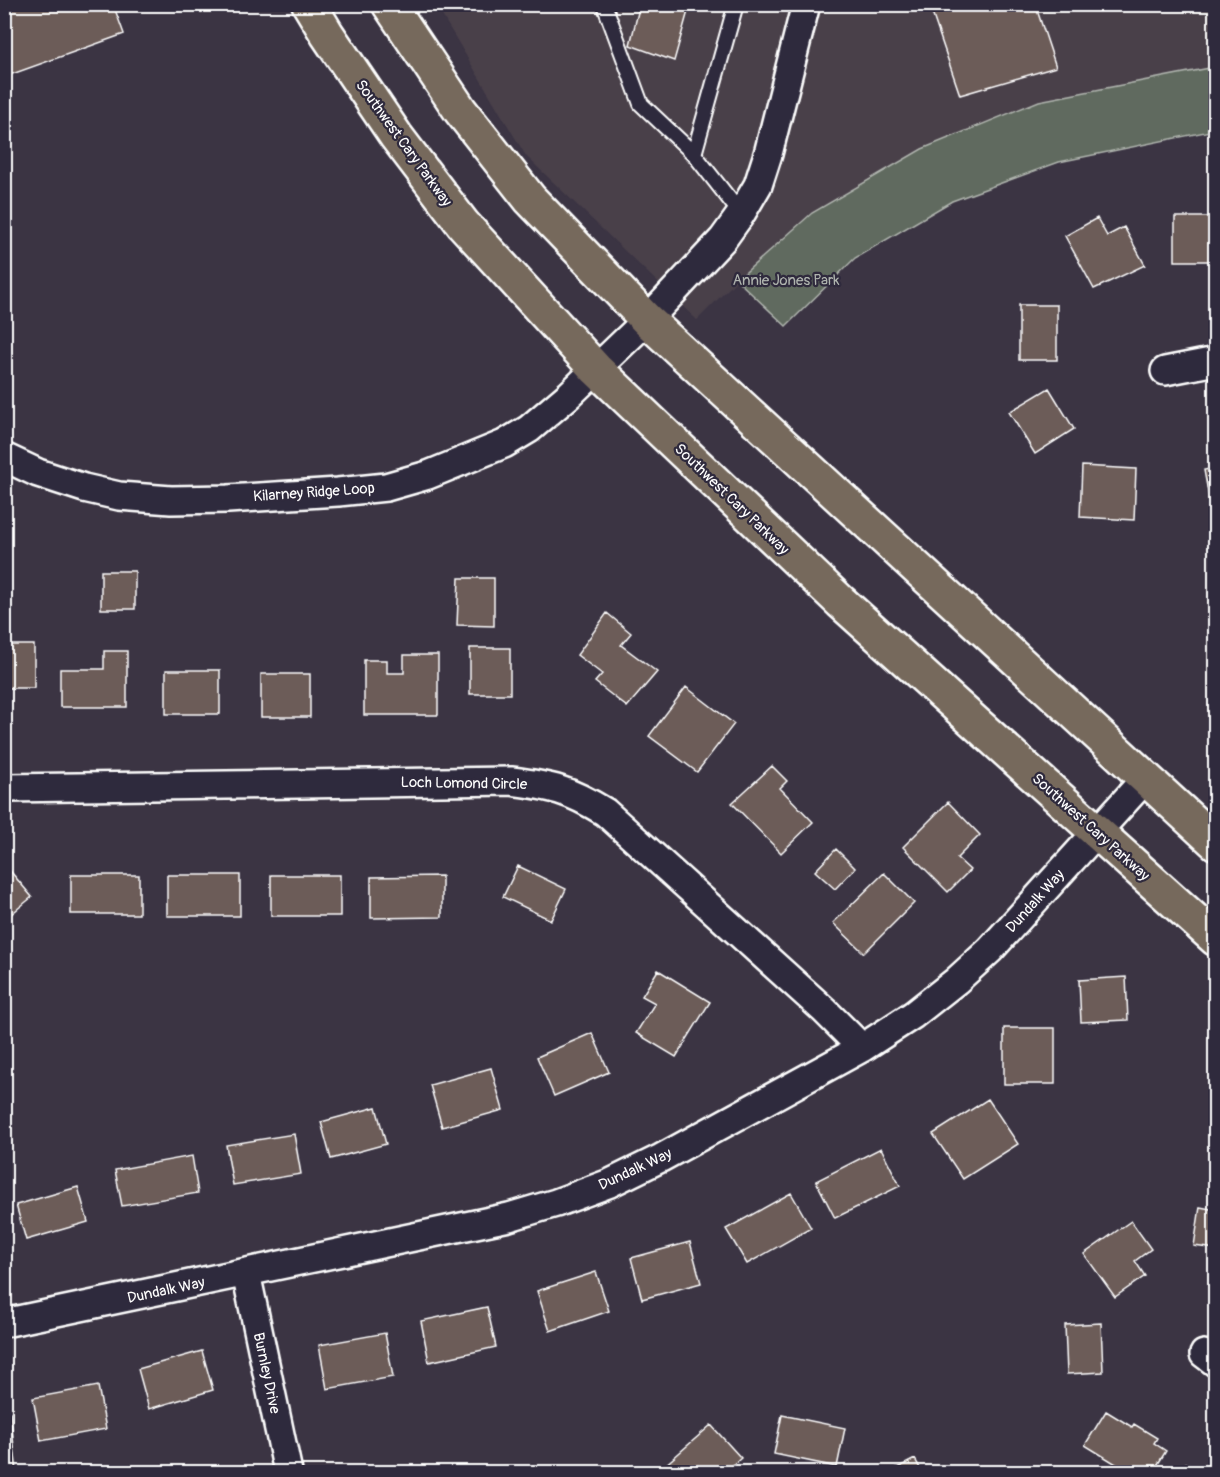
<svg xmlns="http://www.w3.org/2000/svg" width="1220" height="1477" viewBox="0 0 1220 1477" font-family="Pangolin,sans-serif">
<rect width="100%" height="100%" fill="#3b3443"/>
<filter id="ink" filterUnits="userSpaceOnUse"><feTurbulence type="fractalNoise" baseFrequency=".0167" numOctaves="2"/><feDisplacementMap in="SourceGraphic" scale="12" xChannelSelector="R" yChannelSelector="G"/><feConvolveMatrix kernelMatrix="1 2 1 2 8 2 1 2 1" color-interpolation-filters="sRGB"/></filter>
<g filter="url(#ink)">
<!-- built -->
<path fill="#4a404a" d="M436,5H1215V67L1039,101L812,213L737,280L697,320L526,156Z"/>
<!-- green -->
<path fill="#616b5f" stroke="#b0b5af" stroke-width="1.5" d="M1215,67V130L1059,162L952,201L855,258L786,326L737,280L812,213L922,149L1039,101Z"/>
<!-- building -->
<path fill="#6c5b59" stroke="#fff" stroke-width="1.5" d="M4,4H113L124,34L4,77Z
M640,4H690L674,61L630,45Z
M929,4H1035L1056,67L960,95Z
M1175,217H1216V261H1175Z
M1097,218L1107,236L1124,227L1145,265L1094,289L1065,236Z
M1019,305H1057V360H1019Z
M1049,388L1074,429L1035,454L1009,412Z
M1082,466L1136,469L1134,520L1080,517Z
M1216,468V531H1215L1204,470Z
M101,571H135V609H101Z
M459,578H494V626L457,625Z
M607,613L631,633L621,645L657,672L627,707L595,682L602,674L577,655Z
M4,645H34V688H4Z
M470,648H510V694H470Z
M104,651H127V707H60V669H104Z
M404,655H438V715H364V660H387V673H404Z
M166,670H220V714H166Z
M261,674H310V717H261Z
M686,687L734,724L697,772L649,736Z
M772,766L787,781L780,788L813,822L781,853L732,803Z
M948,802L980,835L957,858L970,870L948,892L903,847Z
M836,849L855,868L835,889L815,871Z
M6,866L32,897L4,920V867Z
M518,866L566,889L551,920L503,897Z
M884,873L914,903L864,953L833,923Z
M71,875H139V914H71Z
M167,875H240V916H167Z
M271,875H340V916H271Z
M442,876V917L371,918V877Z
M658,970L710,1002L676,1057L636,1033L655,1003L642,996Z
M1126,977L1128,1020L1081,1022L1079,980Z
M1004,1028H1055V1084H1004Z
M592,1033L609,1072L554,1096L537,1057Z
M491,1068L503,1110L442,1127L430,1085Z
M988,1099L1018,1144L963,1179L933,1134Z
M376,1107L386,1144L331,1159L321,1122Z
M294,1134L301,1174L233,1185L226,1145Z
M881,1148L900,1186L835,1218L816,1181Z
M192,1156L198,1193L122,1206L115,1170Z
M78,1187L88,1222L26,1240L16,1205Z
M791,1193L811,1228L747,1264L726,1229Z
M1200,1207L1216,1210V1249L1194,1246Z
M1131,1221L1151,1249L1135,1261L1145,1276L1115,1297L1084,1254Z
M690,1242L701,1283L642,1299L631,1258Z
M596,1272L609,1311L550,1331L537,1291Z
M487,1307L496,1347L429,1362L421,1321Z
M1101,1323L1103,1372L1067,1374L1065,1325Z
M385,1333L393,1377L327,1389L319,1345Z
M202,1351L213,1390L149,1409L138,1369Z
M98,1386L106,1429L41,1441L33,1398Z
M1106,1411L1132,1427L1134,1424L1157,1438L1154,1443L1166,1451L1153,1472H1129L1085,1445Z
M10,1412L17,1472H4V1413Z
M782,1415L845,1428L837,1467L774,1454Z
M711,1425L741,1458L725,1472H668L663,1467Z
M915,1459L922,1472H889Z
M1186,1463L1203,1472H1181Z"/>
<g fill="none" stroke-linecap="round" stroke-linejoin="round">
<defs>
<path id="lane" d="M604,4L641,104L694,154
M736,4L694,154L741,214"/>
<path id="street" d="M1165,371L1216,361
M4,457L38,473L84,488L119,496L171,500L228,499L338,492L386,487L428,475L504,444L529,429L569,395L647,320L723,239L741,214L758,185L768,154L806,4
M4,788L511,781C552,786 569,790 605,812L824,1010L862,1048
M246,1273L288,1472
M4,1323L509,1217L556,1203L610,1183L661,1158L862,1048L913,1015L956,981L990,950L1145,779
M1204,1354L1216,1363"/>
<path id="primary" d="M309,4L327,34L396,136L463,224L596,369L841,602L1216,939
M389,4L460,110L530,199L647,320L1216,843"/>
</defs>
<!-- lane casing -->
<use href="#lane" stroke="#fff" stroke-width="18"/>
<!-- street casing -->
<use href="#street" stroke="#fff" stroke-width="32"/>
<!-- primary casing -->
<use href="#primary" stroke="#fff" stroke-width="38"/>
<!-- lane -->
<use href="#lane" stroke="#2f2a3d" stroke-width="14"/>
<!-- street -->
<use href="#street" stroke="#2f2a3d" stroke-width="27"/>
<!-- primary -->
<use href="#primary" stroke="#76695c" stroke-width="33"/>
</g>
</g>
<g text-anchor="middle" stroke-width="4.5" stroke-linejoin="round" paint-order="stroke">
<!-- street labels -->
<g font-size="15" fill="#fff" stroke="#2f2a3d">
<text transform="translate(404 143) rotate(54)" y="5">Southwest Cary Parkway</text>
<text transform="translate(314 492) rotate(-4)" y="5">Kilarney Ridge Loop</text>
<text transform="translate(732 499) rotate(44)" y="5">Southwest Cary Parkway</text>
<text transform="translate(464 783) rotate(1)" y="5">Loch Lomond Circle</text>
<text transform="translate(1091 827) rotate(42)" y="5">Southwest Cary Parkway</text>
<text transform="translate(1035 901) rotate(-48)" y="5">Dundalk Way</text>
<text transform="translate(635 1169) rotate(-25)" y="5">Dundalk Way</text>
<text transform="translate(166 1290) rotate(-12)" y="5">Dundalk Way</text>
<text transform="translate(267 1373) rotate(78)" y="5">Burnley Drive</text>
</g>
<!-- park labels -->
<g font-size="15" fill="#b0b5af" stroke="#2f2a3d">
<text x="786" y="285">Annie Jones Park</text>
</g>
</g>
<!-- margin -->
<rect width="1220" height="1477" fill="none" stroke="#2f2a3d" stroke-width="24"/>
<rect x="12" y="12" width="1196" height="1453" fill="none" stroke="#fff" stroke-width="2" filter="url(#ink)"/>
</svg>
